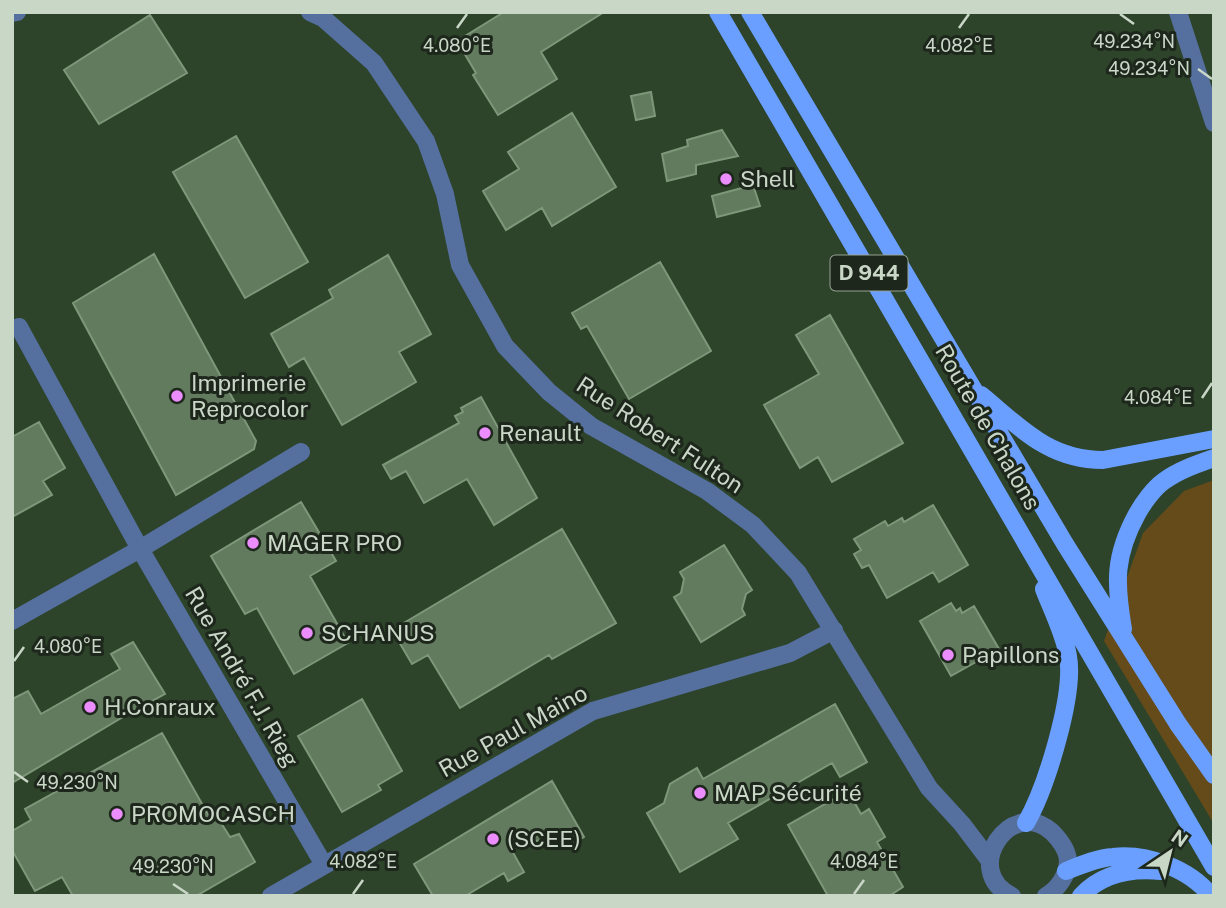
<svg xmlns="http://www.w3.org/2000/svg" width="1226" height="908" viewBox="0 0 1226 908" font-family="'Public Sans',sans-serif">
<rect width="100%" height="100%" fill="#2d432a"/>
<!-- green -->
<path fill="#644b19" d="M1214,480V824L1104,641L1143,533L1184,491Z"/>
<!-- building -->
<path fill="#627a5e" stroke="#7e977a" stroke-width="2" d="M504,12H604L541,52L557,79L498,115L473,75L476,73L457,41Z
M150,15L187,73L99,124L64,70Z
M651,92L655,116L636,120L631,96Z
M572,113L616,187L552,226L542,208L506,230L483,191L519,169L508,152Z
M722,130L738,156L696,165V174L667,181L662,154L688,146L687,140Z
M236,136L308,262L245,298L173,172Z
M753,185L760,206L717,217L712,196Z
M154,254L256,441L254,449L176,495L73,303Z
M388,255L431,334L399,352L416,382L342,425L304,358L289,367L271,334L333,298L329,290Z
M660,262L711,351L629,399L587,326L581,329L572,313Z
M830,315L903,443L832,482L818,457L800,468L764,405L819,374L796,335Z
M481,397L537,498L494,525L467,479L424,503L406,471L391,479L383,465L459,423L455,416L463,412L461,408Z
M39,422L65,468L43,481L52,495L12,517V437Z
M301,502L336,561L310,576L348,643L294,674L257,608L245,614L211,556Z
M933,505L968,565L939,582L933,572L887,598L869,565L862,568L854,554L861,550L854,539L885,521L888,526L902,518L904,522Z
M562,529L616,623L552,659L549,655L460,708L428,655L412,664L392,630Z
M724,545L752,590L746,594L742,609L745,615L701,642L674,597L681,593L684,579L680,572Z
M951,603L956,611L960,608L962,613L974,606L999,649L951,676L920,621Z
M133,642L165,694L123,717L12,783V699L28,691L41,714L120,669L111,654Z
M362,699L402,771L378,785L381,790L342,812L298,736Z
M835,704L867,762L840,777L832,763L728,823L738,839L680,872L647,813L664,803L670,784L697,768L703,779Z
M162,733L210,818L216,815L230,837L239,834L255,862L196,896H73L62,877L35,891L12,850V831L31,820L25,809Z
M552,781L584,837L567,847L559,834L511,849L524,872L508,881L504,873L465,896H433L414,864Z
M848,791L861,814L869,809L885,837L877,842L903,887L889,896H828L788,825Z"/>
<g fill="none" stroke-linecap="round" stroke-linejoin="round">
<!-- minor -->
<path stroke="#55709f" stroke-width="18" d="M310,12L323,18L374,63L426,141L445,194L460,265L505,346L549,392L591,426L707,491L753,525L798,573L929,788L962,824L990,861
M1178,12L1214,123
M12,13L17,12
M19,327L140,549L324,865
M12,621L140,549L301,452
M271,896L593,711L790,653L834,630
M1012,896C960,871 1011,795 1052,832C1060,840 1067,849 1068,860C1068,875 1058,889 1046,896"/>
<!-- major -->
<path stroke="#6a9fff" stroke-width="18" d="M718,12L1214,867
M750,12L1065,544L1178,724L1214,775
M981,395C1020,427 1048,460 1103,460L1214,439
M1123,629C1115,583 1114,556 1137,514C1143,503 1154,488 1164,481C1179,470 1197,464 1214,458
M1026,823C1046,788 1075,695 1068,656C1064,633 1052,610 1044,589
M1066,871C1081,865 1097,858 1113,857C1147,853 1190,869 1211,896
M1081,896C1102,873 1131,868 1161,871"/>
</g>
<!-- ticks -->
<path fill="none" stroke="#c9d7c7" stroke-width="2.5" d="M1120,14L1134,24M457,28L467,14M959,28L969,14M1198,69L1212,79M1202,398L1212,383M14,661L24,647M14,772L28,782M173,884L188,894M353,894L363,880M854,894L864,880"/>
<!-- markers -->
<g fill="#eb8dfc" stroke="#1d271b" stroke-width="2.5">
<circle cx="726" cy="179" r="7"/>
<circle cx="177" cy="396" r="7"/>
<circle cx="485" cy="433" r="7"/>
<circle cx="253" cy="543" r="7"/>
<circle cx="307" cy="633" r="7"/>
<circle cx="948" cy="655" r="7"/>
<circle cx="90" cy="707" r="7"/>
<circle cx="700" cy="793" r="7"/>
<circle cx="117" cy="814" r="7"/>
<circle cx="493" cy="839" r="7"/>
</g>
<g text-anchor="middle" stroke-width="6" stroke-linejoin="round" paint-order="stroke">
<!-- shield labels -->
<rect fill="#1d271b" stroke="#95a293" stroke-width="2" x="830.5" y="255.5" width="77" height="35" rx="5"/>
<g font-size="21" font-weight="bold" fill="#c9d7c7">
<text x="869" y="280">D 944</text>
</g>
<!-- poi labels -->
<g font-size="23" fill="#c9d7c7" stroke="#1d271b" text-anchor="start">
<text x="740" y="187">Shell</text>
<text x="191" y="391">Imprimerie<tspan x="191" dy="26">Reprocolor</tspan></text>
<text x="499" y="441">Renault</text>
<text x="267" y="551">MAGER PRO</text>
<text x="321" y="641">SCHANUS</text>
<text x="962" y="663">Papillons</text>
<text x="104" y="715">H.Conraux</text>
<text x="714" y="801">MAP Sécurité</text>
<text x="131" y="822">PROMOCASCH</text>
<text x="507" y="847">(SCEE)</text>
</g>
<!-- street labels -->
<g font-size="23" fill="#c9d7c7" stroke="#1d271b">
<text transform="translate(988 427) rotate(60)" y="8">Route de Chalons</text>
<text transform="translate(660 435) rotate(33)" y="8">Rue Robert Fulton</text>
<text transform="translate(242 677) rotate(60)" y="8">Rue André F.J. Rieg</text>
<text transform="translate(513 731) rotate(-29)" y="8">Rue Paul Maino</text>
</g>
</g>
<g font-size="18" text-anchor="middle" fill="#c9d7c7" stroke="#1d271b" stroke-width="6" stroke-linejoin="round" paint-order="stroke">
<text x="1134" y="48">49.234°N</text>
<text x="457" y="52">4.080°E</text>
<text x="959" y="52">4.082°E</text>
<text x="1149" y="75">49.234°N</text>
<text x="1158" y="404">4.084°E</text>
<text x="68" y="653">4.080°E</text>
<text x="77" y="789">49.230°N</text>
<text x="363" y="868">4.082°E</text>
<text x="864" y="868">4.084°E</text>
<text x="173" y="873">49.230°N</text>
</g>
<!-- border -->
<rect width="1226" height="908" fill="none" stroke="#c9d7c7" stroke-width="28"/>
<!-- north arrow -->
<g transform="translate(1170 852) rotate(35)" stroke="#1d271b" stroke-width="5" paint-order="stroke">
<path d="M0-5L12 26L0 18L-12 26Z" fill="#c9d7c7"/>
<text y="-10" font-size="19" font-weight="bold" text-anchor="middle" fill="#c9d7c7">N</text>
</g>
</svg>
